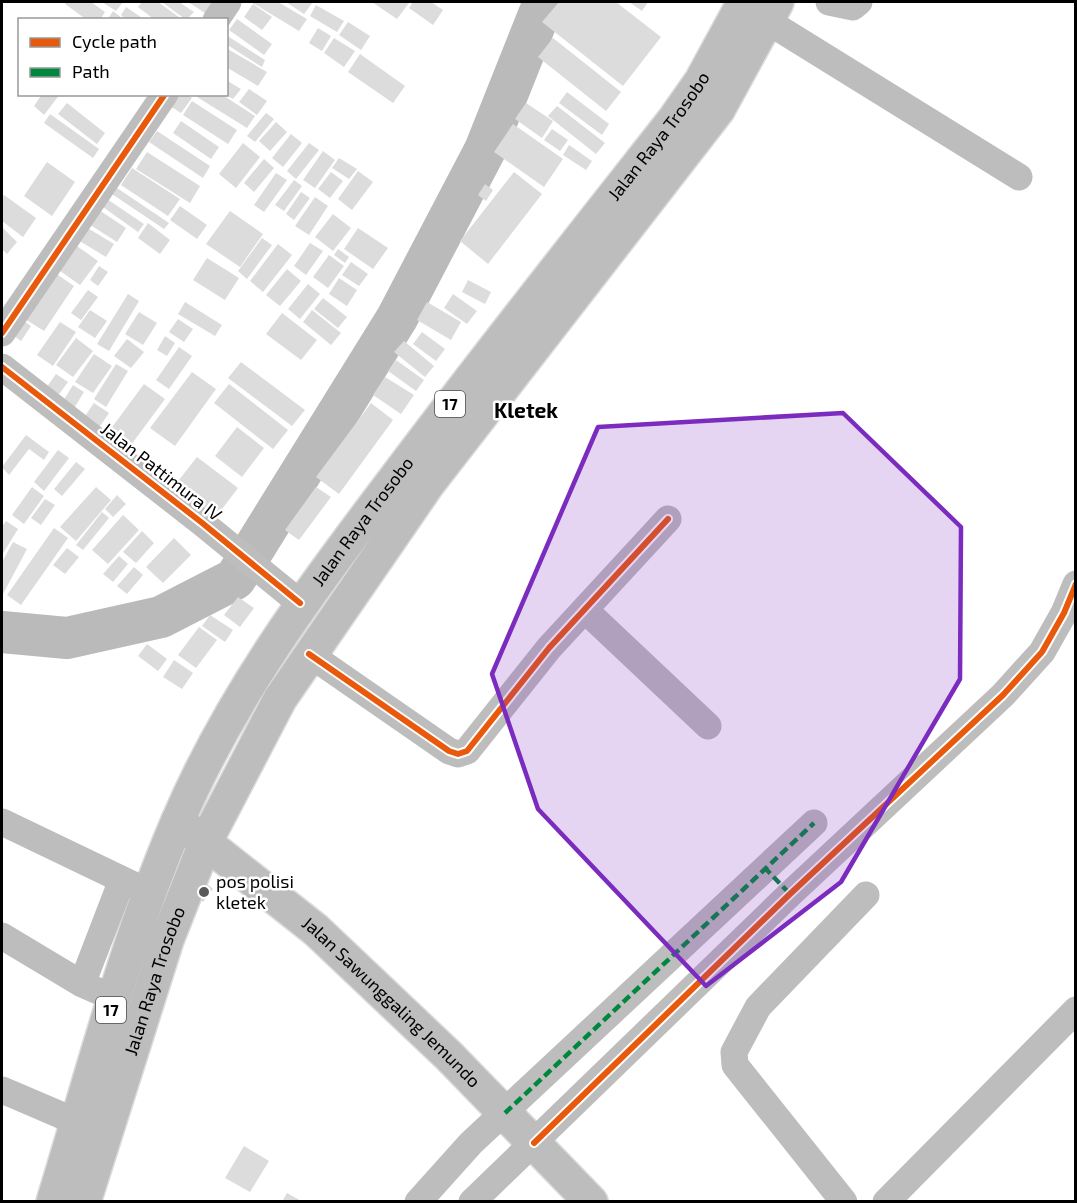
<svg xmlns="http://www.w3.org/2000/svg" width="1077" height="1203" viewBox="0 0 1077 1203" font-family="'Exo 2',sans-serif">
<rect width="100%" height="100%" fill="#fff"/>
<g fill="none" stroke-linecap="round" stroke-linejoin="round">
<!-- river -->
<path stroke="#bababa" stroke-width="42" d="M2,632L67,638L161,617L235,579L397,318L485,150L544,2"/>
</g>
<!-- building -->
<path fill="#dcdcdc" d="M67,2H91L105,12L100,20H87L65,4Z
M102,2H123L116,11Z
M142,2H158L183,20H155L138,7Z
M162,2H179L194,12L186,20Z
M188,2H212L205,13Z
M251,2H278L307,19L299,31Z
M286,2H313L304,14Z
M372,2H408L409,3L397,19Z
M413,2H431L443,10L433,25L409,8Z
M559,2H616L661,37L623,86L542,22Z
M629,2H648L642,11Z
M253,4L272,17L262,30L244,17Z
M316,5L344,21L337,32L310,16Z
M126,7L145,20H126L121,15Z
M113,11L117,14L124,20H107Z
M237,19L272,44L264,55L229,30Z
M348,22L370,36L361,50L339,35Z
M318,28L331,36L322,51L309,43Z
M226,35L265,60L262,67L226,44Z
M334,38L355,51L344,67L324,53Z
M553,38L621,92L606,111L538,57Z
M226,48L267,72L258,86L226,67Z
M360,54L405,86L393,103L348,72Z
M226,80L241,89L233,99L226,95Z
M249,89L267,101L257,115L239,102Z
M567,92L609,124L602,135L559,103Z
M42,94H60L44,115L34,106Z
M174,94H186L192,98L181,113L167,104Z
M199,94H221L255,116L247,128L197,97Z
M192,101L237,130L228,144L183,115Z
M67,103L105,133L97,144L58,114Z
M526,103L553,121L542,138L515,119Z
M557,106L605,143L596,154L548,116Z
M266,113L274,119L255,142L247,136Z
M50,114L99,149L93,158L44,123Z
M181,121L219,147L211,159L173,133Z
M276,122L287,132L270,151L259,141Z
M513,124L563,159L544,187L494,152Z
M552,129L568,140L560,151L544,140Z
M157,131L210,166L203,178L149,142Z
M291,134L302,143L283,167L272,158Z
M243,143L260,157L236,188L219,174Z
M309,143L319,150L296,179L287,171Z
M569,145L592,161L586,170L563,155Z
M323,151L335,160L315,188L303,180Z
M147,152L200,186L190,203L136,169Z
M339,158L357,169L349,179L332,168Z
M264,159L274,168L254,192L244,183Z
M47,162L75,182L52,216L24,196Z
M132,168L180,199L168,216L121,185Z
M358,171L373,182L352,210L338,199Z
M331,172L343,181L330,198L318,189Z
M514,172L542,194L488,264L460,241Z
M276,173L287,180L264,212L254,205Z
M294,180L302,186L284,211L275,205Z
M111,184L169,223L164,229L106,190Z
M485,184L493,190L486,201L478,195Z
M301,192L310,198L294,220L286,214Z
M4,195L36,218L23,237L2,221V199Z
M101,195L144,224L138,232L96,202Z
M315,197L328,206L309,235L295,226Z
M93,206L126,228L117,242L84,221Z
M180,206L207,225L197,239L170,220Z
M230,211L263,234L240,267L206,244Z
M333,214L351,228L333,251L315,237Z
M148,223L170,240L160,254L138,238Z
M81,224L114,244L106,257L73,237Z
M2,227L17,242L7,254L2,249Z
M358,228L388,248L373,269L344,249Z
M262,238L272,245L247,279L238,271Z
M70,241L98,261L80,285L53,266Z
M310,243L323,251L306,275L294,266Z
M278,244L292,255L263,292L250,281Z
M338,249L349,257L345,263L334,255Z
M329,255L344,266L328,288L313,277Z
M207,258L239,278L225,300L193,280Z
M351,262L368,274L359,286L342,275Z
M99,266L108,272L98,286L90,280Z
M48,268L74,286L44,331L17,314Z
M287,269L301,281L280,306L266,295Z
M339,278L357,290L347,306L329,294Z
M468,280L491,292L485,304L462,292Z
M308,284L320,294L300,319L288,309Z
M88,290L98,297L81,320L71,313Z
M128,294L139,301L109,351L97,344Z
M453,294L477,311L467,324L444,308Z
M323,298L347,317L338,328L314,309Z
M185,302L222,325L215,336L178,314Z
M427,302L461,322L451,340L417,320Z
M90,310L107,321L95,338L78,327Z
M312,310L341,333L331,345L303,322Z
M139,312L157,323L143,345L125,334Z
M282,313L317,340L301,360L266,334Z
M17,316L31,326L21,341L6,330Z
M178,319L193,329L184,342L169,332Z
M60,322L76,332L53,366L37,355Z
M422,332L445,349L436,361L413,344Z
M165,336L175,343L167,356L157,350Z
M76,338L93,351L73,377L56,365Z
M127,339L144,352L131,368L114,356Z
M404,341L434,366L425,377L394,352Z
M179,347L192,356L169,389L156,380Z
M94,354L112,366L93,393L75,382Z
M396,360L424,380L416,391L388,371Z
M241,362L305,410L292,426L228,378Z
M116,364L128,371L106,407L94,399Z
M192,372L216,389L175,446L150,428Z
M56,374L68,382L57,397L46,388Z
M385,377L414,395L401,414L373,395Z
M144,384L165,399L128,449L107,434Z
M229,384L288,430L273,449L214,403Z
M73,385L84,392L71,413L60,406Z
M94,403L109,413L98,429L83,419Z
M371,403L393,420L339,494L316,477Z
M237,427L264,448L242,477L215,456Z
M26,435L49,452L44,460L29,449L9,475L2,467Z
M58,450L69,458L44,491L34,482Z
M197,457L238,488L216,517L175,485Z
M76,462L85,469L62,496L54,489Z
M32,487L44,496L24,524L12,515Z
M96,487L111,500L76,541L60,527Z
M316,487L331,497L299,540L285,530Z
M117,495L126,504L113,517L105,509Z
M45,499L55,505L41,525L31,518Z
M102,512L109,518L83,550L76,545Z
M123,515L139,530L108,564L92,550Z
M6,521L18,529L2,555V527Z
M54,528L68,538L21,605L7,595Z
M142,531L154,543L136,563L123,552Z
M174,538L191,555L163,583L146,567Z
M13,542L27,549L2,596V562Z
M67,548L79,557L65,574L53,565Z
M119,556L128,564L113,582L103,574Z
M134,567L143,575L127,594L117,586Z
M238,597L254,608L240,627L224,615Z
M210,615L233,630L225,642L202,626Z
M199,627L217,640L196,668L178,655Z
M147,644L167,659L158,671L138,656Z
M174,660L193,673L182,689L163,677Z
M205,882L213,889L203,902L195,896Z
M244,1146L269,1161L250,1192L225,1178Z
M287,1193L303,1202H282Z"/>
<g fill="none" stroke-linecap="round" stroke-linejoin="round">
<defs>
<g id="major">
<path id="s1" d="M178,821L316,930L449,1056L591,1202"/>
</g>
<g id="highway">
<path id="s2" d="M53,1202C92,1075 125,945 177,823C231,695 314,585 397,476C487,356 580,239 673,121L701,81L744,2"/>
<path id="s3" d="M84,1202L167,940L206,841L280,699L428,484L718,110L777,2"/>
</g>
</defs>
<!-- major casing -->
<use href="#major" stroke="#dbdbdb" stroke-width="36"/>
<!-- highway casing -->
<use href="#highway" stroke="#dbdbdb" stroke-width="36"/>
<!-- minor -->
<path stroke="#bdbdbd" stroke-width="27" d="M829,2L853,7L859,2
M216,20L228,2
M767,21L1019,177
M2,333L165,94
M2,367L201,522L300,603
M585,610L708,726
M309,654L449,751L458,754L467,751L549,648L668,519
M2,822L150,893
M2,936L82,984
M114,998L82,984L122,880
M2,1090L77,1122
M418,1202L471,1143L814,823
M472,1202L790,894L1003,695L1042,652L1064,613L1076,584
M844,1202L735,1065L734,1052L758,1007L866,895
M886,1202L1076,1010"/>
<!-- major -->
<use href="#major" stroke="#bdbdbd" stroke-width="33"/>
<!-- highway -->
<use href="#highway" stroke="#bdbdbd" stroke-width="33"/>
<!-- quiet -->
<path stroke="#00873e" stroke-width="4.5" stroke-dasharray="9 4.5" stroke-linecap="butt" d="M764,867L790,894L787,898
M505,1113L814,823"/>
<defs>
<path id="cycleway" d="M2,333L165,94
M2,367L201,522L300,603
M309,654L449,751L458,754L467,751L549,648L668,519
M534,1143L790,894L1003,695L1042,652L1064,613L1076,584"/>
</defs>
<!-- cycleway casing -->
<use href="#cycleway" stroke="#fff" stroke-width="10"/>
<!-- cycleway -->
<use href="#cycleway" stroke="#e8590c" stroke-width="6"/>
</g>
<!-- marked area -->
<path fill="#7b2cbf" fill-opacity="0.2" stroke="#7b2cbf" stroke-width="4.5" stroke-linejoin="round" d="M843,413L961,527L960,679L841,882L706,986L538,809L492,674L598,427Z"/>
<!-- markers -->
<circle fill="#595959" stroke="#fff" stroke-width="2" cx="204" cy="892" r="6"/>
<g text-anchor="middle" stroke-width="5" stroke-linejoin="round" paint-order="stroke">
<!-- shield labels -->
<g fill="#fff" stroke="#4c4c4c" stroke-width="1.5">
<rect x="435" y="391" width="30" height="26" rx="4.5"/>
<rect x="96" y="997" width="30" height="26" rx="4.5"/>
</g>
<g font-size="16" font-weight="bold" fill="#000">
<text x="450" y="410">17</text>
<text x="111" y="1016">17</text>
</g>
<!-- street labels -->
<g font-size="18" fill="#000" stroke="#fff">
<text dy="6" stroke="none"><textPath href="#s2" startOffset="1240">Jalan Raya Trosobo</textPath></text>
<text transform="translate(161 472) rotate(38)" y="6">Jalan Pattimura IV</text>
<text dy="6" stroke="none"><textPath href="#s2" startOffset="754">Jalan Raya Trosobo</textPath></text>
<text dy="6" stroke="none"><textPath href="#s3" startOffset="232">Jalan Raya Trosobo</textPath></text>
<text dy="6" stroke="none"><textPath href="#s1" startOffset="280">Jalan Sawunggaling Jemundo</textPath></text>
</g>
<!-- poi labels -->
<g font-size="18" fill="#000" stroke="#fff" text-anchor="start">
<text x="216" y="888">pos polisi<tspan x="216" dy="21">kletek</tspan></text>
</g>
<!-- quarter labels -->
<g font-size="21" font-weight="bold" fill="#000" stroke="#fff">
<text x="526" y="418">Kletek</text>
</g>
</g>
<!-- border -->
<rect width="1077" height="1203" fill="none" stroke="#000000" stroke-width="6"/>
<!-- legend -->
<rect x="18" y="18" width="210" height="78" fill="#ffffff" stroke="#999999" stroke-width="1.5"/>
<rect x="30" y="38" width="30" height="9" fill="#e8590c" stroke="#999999" stroke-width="1.5"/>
<text x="72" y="48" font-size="18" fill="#000000">Cycle path</text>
<rect x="30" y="68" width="30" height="9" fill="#00873e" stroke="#999999" stroke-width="1.5"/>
<text x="72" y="78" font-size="18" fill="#000000">Path</text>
</svg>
